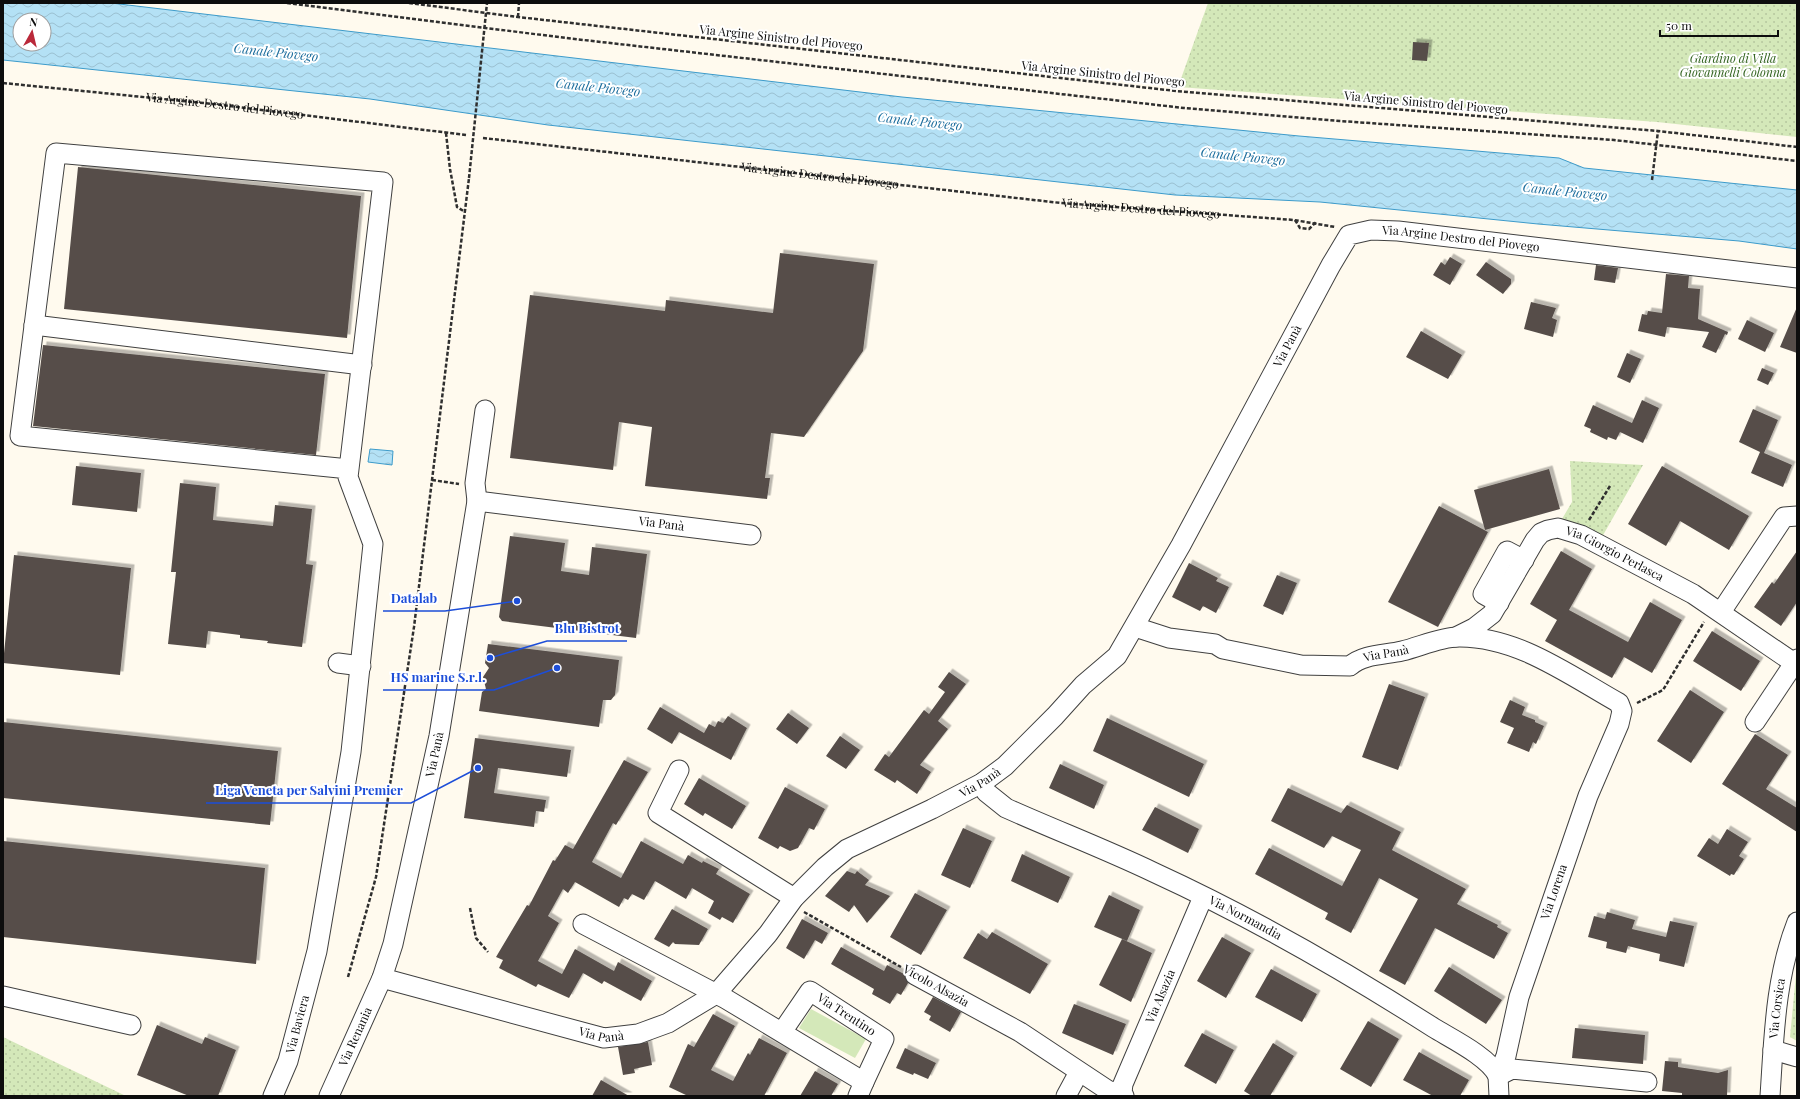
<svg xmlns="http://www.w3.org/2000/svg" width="1800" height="1099" viewBox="0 0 1800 1099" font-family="'Playfair Display',serif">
<defs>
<pattern id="park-dots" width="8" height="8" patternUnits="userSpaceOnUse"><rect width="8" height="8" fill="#d4e8b9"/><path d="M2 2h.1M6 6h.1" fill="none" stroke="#b5c69e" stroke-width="1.8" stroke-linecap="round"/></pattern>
<pattern id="water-waves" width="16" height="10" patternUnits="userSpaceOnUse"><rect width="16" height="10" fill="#b4e1f5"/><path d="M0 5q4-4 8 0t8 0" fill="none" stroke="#9ac0d1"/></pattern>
<filter id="shadow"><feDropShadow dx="3.5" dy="-3.5" stdDeviation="0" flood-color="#0004"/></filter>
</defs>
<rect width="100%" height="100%" fill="#fffaee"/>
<!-- grass -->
<path fill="#d4e8b9" d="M811,1009L866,1039L855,1058L799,1028Z"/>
<!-- park -->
<path fill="url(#park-dots)" d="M1208,3H1797V137L1657,122L1178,87Z
M1570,461L1643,465L1602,537L1562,519L1572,502Z
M1797,964V1041L1790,1037Z
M3,1037L126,1096H3Z"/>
<!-- water -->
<path fill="url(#water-waves)" stroke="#3d9bca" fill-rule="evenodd" d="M3,3H111L902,97L1299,136L1559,158L1584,168L1797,190V249L1739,241L1538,224L1320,202L1175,195L548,125L370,99L3,60ZM20,20H44V44H20Z
M370,449L393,451L392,465L368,462Z"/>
<!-- building -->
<path fill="#564e4a" filter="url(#shadow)" d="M1413,42L1429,43L1427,61L1412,60Z
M78,167L361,196L347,338L64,309Z
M780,253L874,264L863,351L804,437L771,433L765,478H770L767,499L645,486L652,427L619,422L613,470L510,458L530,295L665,311L666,300L773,313Z
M1450,257L1462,264L1450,285L1433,275L1441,262L1445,265Z
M1486,262L1511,279V284L1503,294L1476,275Z
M1596,265L1618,268L1615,283L1594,280Z
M1666,274L1689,276L1688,288L1700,289L1698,319L1728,332L1727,335L1725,334L1716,353L1702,347L1709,332L1667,327L1665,337L1638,331L1642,314L1647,315L1648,311L1662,313Z
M1531,302L1556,308L1552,318L1557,320L1553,337L1524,329Z
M1797,307V353L1780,347Z
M1747,320L1774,333L1765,352L1738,339Z
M1421,331L1462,355L1448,379L1406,357Z
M43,345L325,374L316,455L33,426Z
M1627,353L1641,359L1630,383L1617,377Z
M1762,368L1774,373L1768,385L1757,380Z
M1642,400L1659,408L1643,443L1620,432L1616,440L1608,437L1607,440L1590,432L1591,429L1584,426L1593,405L1632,423Z
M1753,409L1778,420L1764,453L1792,465L1783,487L1751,473L1760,452L1739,442Z
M76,466L141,473L137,512L72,505Z
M1662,466L1749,516L1729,550L1680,521L1666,546L1628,524Z
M1549,469L1560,509L1485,530L1474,490Z
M180,483L216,487L213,520L273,526L275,505L312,509L306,564L313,565L302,647L267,643L268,641L240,638V635L208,631L206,648L168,644L176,572H171Z
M1439,506L1488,532L1438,627L1388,602Z
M510,536L565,543L561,571L589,575L592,547L647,554L636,638L502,621L499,617Z
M1561,551L1592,569L1569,610L1628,642L1650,602L1682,620L1652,673L1624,657L1612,678L1545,641L1557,620L1530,604Z
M1797,551V602L1781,626L1754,607L1772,582L1774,584Z
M14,555L131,568L120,675L3,663Z
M1189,563L1218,578L1216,581L1229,587L1216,613L1203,606L1200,611L1172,597Z
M1277,575L1297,583L1283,615L1263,606Z
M1712,631L1760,661L1741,691L1693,661Z
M488,644L619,660L615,695L611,700H603L599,727L479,711L482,692L486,689L483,677L489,668L485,663Z
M949,672L966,684L938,721L948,729L920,765L931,772L917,794L897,780L895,783L874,770L885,754L889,757L924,710L929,714L945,692L938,687Z
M1389,684L1425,697L1398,770L1362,757Z
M1690,690L1724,712L1691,763L1657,741Z
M1510,700L1525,707L1522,715L1535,720V722L1544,726L1536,744L1533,742L1529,752L1507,743L1514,728L1500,722Z
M660,707L704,733L709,724L715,727L718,721L723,723L728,716L747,728L731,760L679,732L672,744L647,729Z
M788,713L809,728L797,744L776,729Z
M1107,718L1204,764L1189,797L1093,751Z
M3,722L278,751L270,825L3,798Z
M1755,734L1788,755L1766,789L1797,808V832L1722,784Z
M840,736L860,750L846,769L826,756Z
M475,738L571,750L567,777L498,768L494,793L546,800L544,812L536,811L534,827L464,818Z
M624,760L648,772L616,825L613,823L592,862L621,878L641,841L683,864L688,855L702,863L703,861L719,869L716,874L750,894L733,923L722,917L720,920L708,913L714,901L692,888L686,899L655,881L644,900L632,894L628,900L624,898L619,907L575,882L568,893L563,889L548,916L559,923L538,961L562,974L575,949L614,971L618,962L652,981L641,1001L604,981L602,984L583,973L569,998L538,984L536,987L499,968L503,960L496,957L527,905L529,906L553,860L555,861L565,845L573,849Z
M1060,764L1104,785L1094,809L1049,788Z
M699,778L746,806L732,829L705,813L703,816L684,804Z
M785,787L825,809L814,830L809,828L798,848L790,851L780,846L778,849L758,838Z
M1288,788L1341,813L1347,805L1401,832L1392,850L1466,889L1457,904L1498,925L1497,927L1508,933L1494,959L1435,928L1405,985L1379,971L1418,899L1379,878L1351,933L1325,919L1328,913L1255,874L1269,848L1342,886L1361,850L1332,836L1324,848L1271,821Z
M1155,807L1199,829L1188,853L1142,830Z
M963,828L992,841L970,888L941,875Z
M1727,829L1748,842L1739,856L1744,859L1734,875L1731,874L1730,876L1697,856L1709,838L1718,844Z
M3,841L265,868L256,964L3,937Z
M1022,854L1070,877L1058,903L1011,881Z
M847,871L855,874L857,871L869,880L865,885L890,896L867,923L854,905L849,912L825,896Z
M915,893L947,910L921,955L890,937Z
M1109,895L1140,910L1127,941L1094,927Z
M672,909L708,929L699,945L675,944L673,942L669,947L654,939Z
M1607,912L1635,920L1632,929L1666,937L1670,921L1694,926L1684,967L1659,961L1660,954L1628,946L1626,953L1606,948L1607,942L1588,937L1594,916L1605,919Z
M802,919L828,933L822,944L815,940L804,959L786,948Z
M992,932L1048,964L1030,994L963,958L978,933L987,939Z
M1222,937L1251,953L1226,998L1197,981Z
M1122,939L1152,953L1131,1002L1099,985Z
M841,947L884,971L887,965L904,974L908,983L901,995L897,993L890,1004L872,994L874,989L831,964Z
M1449,967L1502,1000L1486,1024L1434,991Z
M1271,969L1317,994L1302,1022L1255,997Z
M933,997L961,1012L950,1032L929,1020L931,1016L924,1012Z
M1074,1004L1126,1024L1113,1055L1062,1033Z
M713,1014L735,1026L711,1070L733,1081L748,1053L750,1055L759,1038L787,1053L764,1096H688L669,1087L688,1044L694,1047Z
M1368,1021L1399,1039L1371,1087L1340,1069Z
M157,1025L202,1044L205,1037L236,1050L218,1096H189L137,1075Z
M1575,1028L1645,1035L1643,1064L1572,1058Z
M1202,1033L1234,1050L1216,1084L1184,1066Z
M648,1042L652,1065L634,1069L635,1073L623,1075L618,1047Z
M1273,1043L1294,1056L1270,1096H1252L1244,1091Z
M905,1048L936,1063L928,1079L914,1073L913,1075L896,1068Z
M1419,1052L1469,1080L1460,1096H1433L1403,1080Z
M1665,1061L1678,1062V1067L1718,1073L1728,1070L1727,1096H1682V1093L1662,1091Z
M815,1071L838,1084L831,1096H800Z
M601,1080L629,1096H592Z"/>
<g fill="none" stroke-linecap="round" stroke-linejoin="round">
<defs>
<g id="minor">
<path d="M34,325L362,365"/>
<path d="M477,501L475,483L485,410"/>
<path d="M1499,603L1483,594L1507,551L1524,560"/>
<path d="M1721,612L1784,517L1797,516"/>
<path id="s3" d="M1135,627L1169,638L1215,644L1223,649L1301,665L1350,666C1363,654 1385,655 1402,651C1419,647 1441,637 1458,637C1517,636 1569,675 1619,703L1622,711L1619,724L1588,796L1519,997L1506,1056L1498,1076L1499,1096"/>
<path id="s4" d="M1456,637L1474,628L1492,614L1535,540L1541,533L1548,530L1558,528L1581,535L1693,594L1797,665"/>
<path d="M338,663L361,666"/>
<path d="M1755,722L1797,659"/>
<path d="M679,770L658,813L794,898"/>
<path id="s5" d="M982,783L986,792L1006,808C1055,830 1105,849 1153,872C1249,916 1345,971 1434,1028C1452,1039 1489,1057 1498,1076"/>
<path d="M583,924L726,999L864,1082L858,1096"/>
<path d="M915,975L1020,1032L1109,1091L1122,1092"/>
<path id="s6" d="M382,978L604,1038L638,1034L668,1023L716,994L768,934L794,898L825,867L847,849L932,809L982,783L1005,766L1055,716L1083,685L1117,656L1181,545L1331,265L1349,235L1371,230L1398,231L1797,278"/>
<path d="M3,996L131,1025"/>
<path id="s7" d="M782,1032L810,991L884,1039L864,1082"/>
<path d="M1773,1050L1797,1057"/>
<path d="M1498,1076L1512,1069L1647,1082"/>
<path id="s8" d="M273,1096L288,1061L317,951L351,752L373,544L348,477L349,469L383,182L56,153L20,436L349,469"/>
<path id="s9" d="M329,1096L382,978L393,944L439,736L477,501L751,535"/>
<path d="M1066,1096L1079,1072"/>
<path id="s10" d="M1124,1096L1122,1092L1123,1084L1203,897"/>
<path id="s11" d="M1770,1096C1774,1037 1775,978 1797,922"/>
</g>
</defs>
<!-- minor casing -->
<use href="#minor" stroke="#404040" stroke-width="21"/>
<!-- path -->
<g stroke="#2f2f2f" stroke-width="2.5" stroke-dasharray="4 2" stroke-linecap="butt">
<path d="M287,3L566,38L1184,108L1340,121L1614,140L1797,161"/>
<path d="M409,3L518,17L1176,91L1658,131L1797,147"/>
<path d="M518,17L519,3"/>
<path id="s1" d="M3,83L213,104L466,135"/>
<path d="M446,133L450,169L457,207L465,212"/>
<path id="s2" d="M483,138L1061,203L1294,220L1335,227"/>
<path d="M1652,180L1658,131"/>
<path d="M1295,220L1300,228L1309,229L1316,222"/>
<path d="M432,480L459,484"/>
<path d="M1589,520L1610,486"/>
<path d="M1637,703L1663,690L1704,622"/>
<path d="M470,908L476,938L488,952"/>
<path d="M804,912L901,967"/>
<path d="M348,977L376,877L414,627L469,178"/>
</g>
<!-- minor -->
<use href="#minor" stroke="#fff" stroke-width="19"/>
<!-- path-bridge -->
<path stroke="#2f2f2f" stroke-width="2.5" stroke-dasharray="4 2" stroke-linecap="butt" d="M469,178L487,3"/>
</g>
<g text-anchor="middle" stroke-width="4" stroke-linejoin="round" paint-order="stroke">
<!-- street labels -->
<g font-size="12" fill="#0d0d0d" stroke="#fff">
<text transform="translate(781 38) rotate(6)" y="4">Via Argine Sinistro del Piovego</text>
<text transform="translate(1103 74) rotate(6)" y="4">Via Argine Sinistro del Piovego</text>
<text transform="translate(1426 103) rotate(5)" y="4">Via Argine Sinistro del Piovego</text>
<text dy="4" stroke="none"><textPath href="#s1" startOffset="223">Via Argine Destro del Piovego</textPath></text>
<text dy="4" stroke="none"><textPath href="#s2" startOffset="339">Via Argine Destro del Piovego</textPath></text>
<text dy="4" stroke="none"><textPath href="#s2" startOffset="662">Via Argine Destro del Piovego</textPath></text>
<text dy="4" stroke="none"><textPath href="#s6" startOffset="1478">Via Argine Destro del Piovego</textPath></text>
<text dy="4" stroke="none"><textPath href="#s6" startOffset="1238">Via Panà</textPath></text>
<text dy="4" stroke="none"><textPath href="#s9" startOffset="802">Via Panà</textPath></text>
<text dy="4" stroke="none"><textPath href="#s4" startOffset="218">Via Giorgio Perlasca</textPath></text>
<text dy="4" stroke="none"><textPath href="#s3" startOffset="259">Via Panà</textPath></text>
<text dy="4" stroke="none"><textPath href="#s9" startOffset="359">Via Panà</textPath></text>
<text dy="4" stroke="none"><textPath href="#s6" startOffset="697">Via Panà</textPath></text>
<text transform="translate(1554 892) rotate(-71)" y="4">Via Lorena</text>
<text dy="4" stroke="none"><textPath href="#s5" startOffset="299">Via Normandia</textPath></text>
<text transform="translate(936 986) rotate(29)" y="4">Vicolo Alsazia</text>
<text dy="4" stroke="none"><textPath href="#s10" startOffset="108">Via Alsazia</textPath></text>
<text dy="4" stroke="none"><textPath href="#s11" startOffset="88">Via Corsica</textPath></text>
<text dy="4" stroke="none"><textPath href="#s7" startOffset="93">Via Trentino</textPath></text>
<text dy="4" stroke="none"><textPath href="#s8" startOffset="76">Via Baviera</textPath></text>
<text dy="4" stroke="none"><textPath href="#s6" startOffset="227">Via Panà</textPath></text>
<text dy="4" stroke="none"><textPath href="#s9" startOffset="65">Via Renania</textPath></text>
</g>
<!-- park labels -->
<g font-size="12" font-style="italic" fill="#32631f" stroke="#fff">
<text x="1733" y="63">Giardino di Villa<tspan x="1733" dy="14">Giovannelli Colonna</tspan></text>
</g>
<!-- water labels -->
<g font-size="13" font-style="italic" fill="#1a6c9c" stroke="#fff">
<text transform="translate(276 52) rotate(6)" y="5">Canale Piovego</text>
<text transform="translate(598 87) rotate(6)" y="5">Canale Piovego</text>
<text transform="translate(920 121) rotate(6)" y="5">Canale Piovego</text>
<text transform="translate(1243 156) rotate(6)" y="5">Canale Piovego</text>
<text transform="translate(1565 191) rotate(6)" y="5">Canale Piovego</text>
</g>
</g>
<!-- callouts -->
<path fill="none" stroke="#1d4ed8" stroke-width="1.5" d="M517 601L445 611H383M490 658L547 641H627M557 668L494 690H383M478 768L411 803H206"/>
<g fill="#1d4ed8" stroke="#fff" stroke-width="1.5">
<circle cx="517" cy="601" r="4"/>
<circle cx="490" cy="658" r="4"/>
<circle cx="557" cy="668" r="4"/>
<circle cx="478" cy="768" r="4"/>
</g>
<g font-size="13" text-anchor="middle" font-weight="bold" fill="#1d4ed8" stroke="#fff" stroke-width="4" stroke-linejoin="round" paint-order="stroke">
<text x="414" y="603">Datalab</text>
<text x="587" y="633">Blu Bistrot</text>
<text x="438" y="682">HS marine S.r.l.</text>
<text x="309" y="795">Liga Veneta per Salvini Premier</text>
</g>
<!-- border -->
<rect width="1800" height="1099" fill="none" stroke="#0d0d0d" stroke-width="8"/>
<!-- north arrow -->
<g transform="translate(32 32) rotate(8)"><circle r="19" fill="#ffffff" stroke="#9e9e9e"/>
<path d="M0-3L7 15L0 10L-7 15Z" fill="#ba293a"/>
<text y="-6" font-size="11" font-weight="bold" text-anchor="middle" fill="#0d0d0d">N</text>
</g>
<!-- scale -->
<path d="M1660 30v6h118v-6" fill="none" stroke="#0d0d0d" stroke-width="2"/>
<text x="1666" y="30" font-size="12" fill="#0d0d0d" stroke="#ffffff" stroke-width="3" paint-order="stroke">50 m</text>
</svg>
